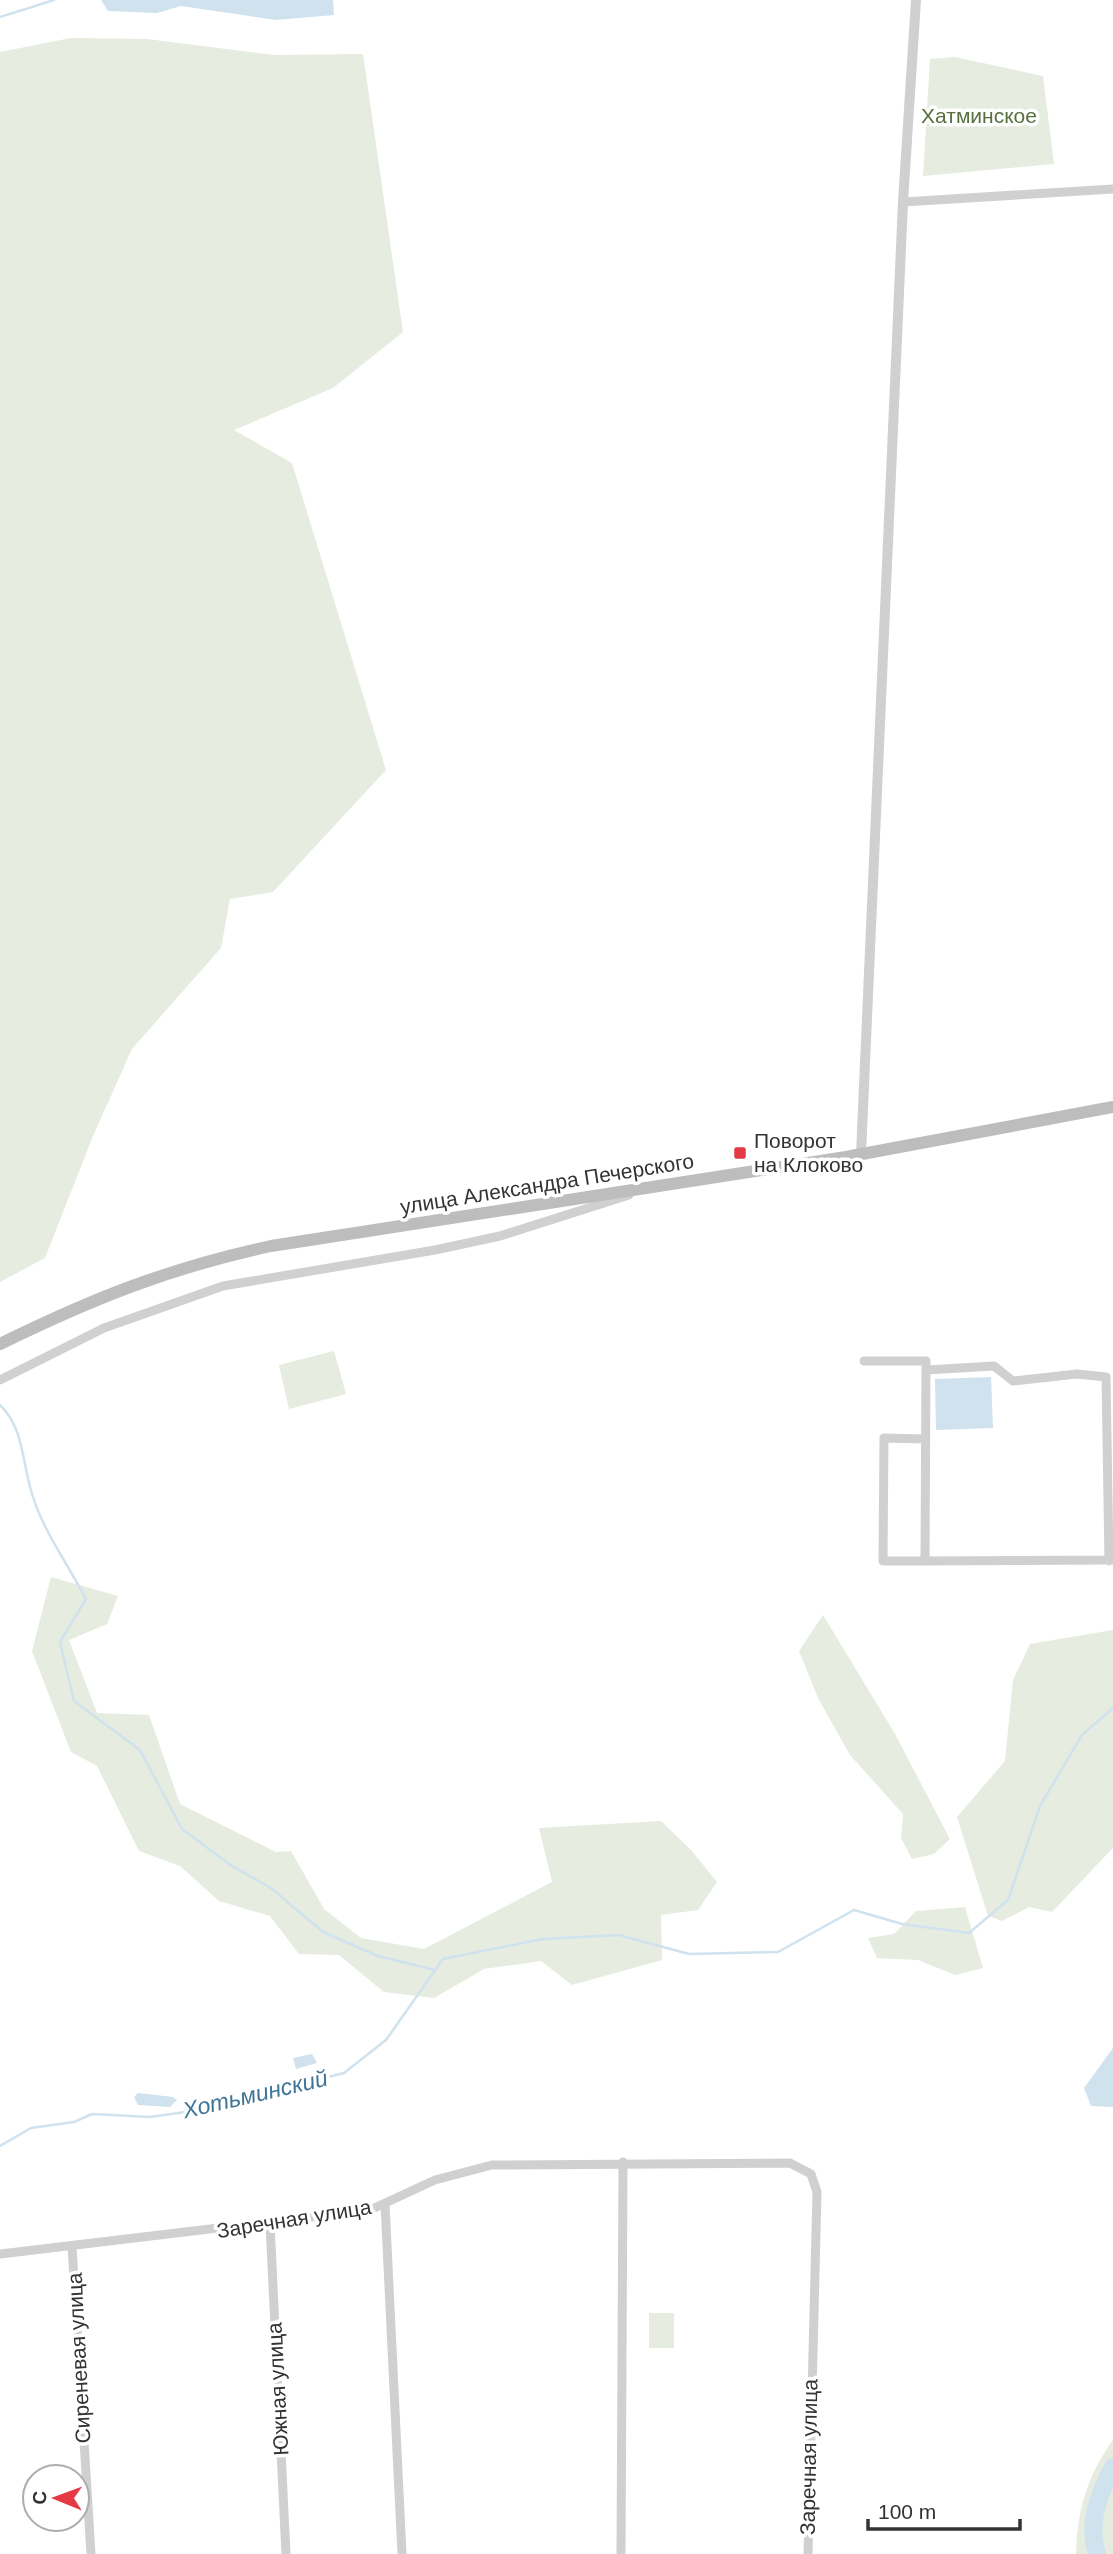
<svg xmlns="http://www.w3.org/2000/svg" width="1113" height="2554" viewBox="0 0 1113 2554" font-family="Arial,sans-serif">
<rect width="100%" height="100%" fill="#fff"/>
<!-- green -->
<path fill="#e6ecdf" d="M71,38L147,39L274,55L363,54L403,332L333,388L234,430L292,463L386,770L273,892L230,899L221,948L132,1049L93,1136L45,1258L0,1282V52Z
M955,57L1043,76L1054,164L923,176L930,59Z
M334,1351L346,1394L289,1409L279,1365Z
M51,1577L118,1596L107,1624L69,1640L97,1713L149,1715L180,1804L276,1852L291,1851L324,1909L361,1938L424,1949L552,1882L539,1828L661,1821L692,1851L717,1882L698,1910L661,1915L662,1960L572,1985L541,1961L484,1969L434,1998L384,1992L339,1955L299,1954L270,1916L219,1901L180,1866L139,1851L97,1766L71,1752L32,1651Z
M823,1615L895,1734L950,1839L934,1854L912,1859L901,1838L903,1814L850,1755L818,1698L799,1651Z
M1113,1630V1848L1052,1912L1029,1907L1002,1921L988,1916L957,1817L1005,1761L1013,1680L1030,1644Z
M965,1907L983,1968L955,1975L918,1960L877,1958L868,1938L894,1934L916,1911Z
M649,2313H674V2348H649Z
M1113,2440V2554H1076C1077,2511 1087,2476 1113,2440Z"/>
<!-- water -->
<path fill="#cfe2ee" d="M101,0H333L334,15L276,20L181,6L157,13L108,11Z
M991,1377L993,1428L936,1430L935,1379Z
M1113,2048V2107L1091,2106L1084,2088Z
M312,2054L317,2063L296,2069L293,2058Z
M138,2093L173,2097L177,2100L170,2107L138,2105L134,2097Z"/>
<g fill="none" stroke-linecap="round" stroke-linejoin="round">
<!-- stream -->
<path stroke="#cfe2ee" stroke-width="2.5" d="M0,17L54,0
M0,1405C25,1429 22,1466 33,1497C44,1532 69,1566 86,1599L60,1642L74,1701L140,1750L182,1829L232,1866L271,1888L323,1932L378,1956L435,1970
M0,2146L31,2128L74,2122L92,2114L150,2117L199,2110L344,2073L386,2040L443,1959L543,1939L619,1935L689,1954L778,1952L854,1910L902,1924L969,1933L1008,1900L1040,1806L1082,1735L1113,1708"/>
<!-- river -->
<path stroke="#cfe2ee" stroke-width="18" d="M1097,2554C1087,2523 1099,2494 1113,2467"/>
<!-- minor -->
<path stroke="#d0d0d0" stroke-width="9" d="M903,202L1113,189
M864,1361H926L925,1561L1113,1560
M926,1370L994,1366L1013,1381L1077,1374L1106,1377L1109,1561
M0,1380L104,1328L223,1286L435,1250L500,1236L629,1195
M925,1561H883L884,1438L925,1439
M385,2204L402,2554
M270,2224L286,2554
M72,2246L91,2554
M0,2254L370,2210L435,2180L492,2165L790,2163L811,2174L817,2192L808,2554
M621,2554L623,2162"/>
<!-- tertiary -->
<path stroke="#d0d0d0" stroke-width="10" d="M861,1154L903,202L916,0"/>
<!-- secondary -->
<path stroke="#bdbdbd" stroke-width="12" d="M0,1344C94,1298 169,1268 271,1246L846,1157L1113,1107"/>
</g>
<!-- markers -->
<rect fill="#e63946" stroke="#fff" stroke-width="2.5" x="733" y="1146" width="14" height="14" rx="3.5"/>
<g text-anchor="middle" stroke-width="7" stroke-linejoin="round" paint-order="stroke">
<!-- park labels -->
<g font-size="21" fill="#56703f" stroke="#fff">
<text x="979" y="123">Хатминское</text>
</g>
<!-- poi labels -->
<g font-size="21" fill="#333" stroke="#fff" text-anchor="start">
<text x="754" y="1148">Поворот<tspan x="754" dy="24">на Клоково</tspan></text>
</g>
<!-- street labels -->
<g font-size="21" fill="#333" stroke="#fff">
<text transform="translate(547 1184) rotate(-9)" y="7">улица Александра Печерского</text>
<text transform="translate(294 2219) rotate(-9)" y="7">Заречная улица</text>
<text transform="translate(79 2358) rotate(-93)" y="7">Сиреневая улица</text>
<text transform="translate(278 2389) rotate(-93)" y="7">Южная улица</text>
<text transform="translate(809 2457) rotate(-89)" y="7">Заречная улица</text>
</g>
<!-- water labels -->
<g font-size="23" font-style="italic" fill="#3f7597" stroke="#fff">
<text transform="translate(255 2094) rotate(-13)" y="8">Хотьминский</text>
</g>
</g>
<!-- north arrow -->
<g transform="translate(56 2498) rotate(271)"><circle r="33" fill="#ffffff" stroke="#adadad" stroke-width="2"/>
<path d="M0-5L12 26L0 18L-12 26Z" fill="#e63946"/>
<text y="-10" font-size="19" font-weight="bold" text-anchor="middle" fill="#333333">С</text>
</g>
<!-- scale -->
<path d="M868 2519v10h152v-10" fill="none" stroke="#333333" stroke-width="3.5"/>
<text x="878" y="2519" font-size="21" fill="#333333" stroke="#ffffff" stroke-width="5" paint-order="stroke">100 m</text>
</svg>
